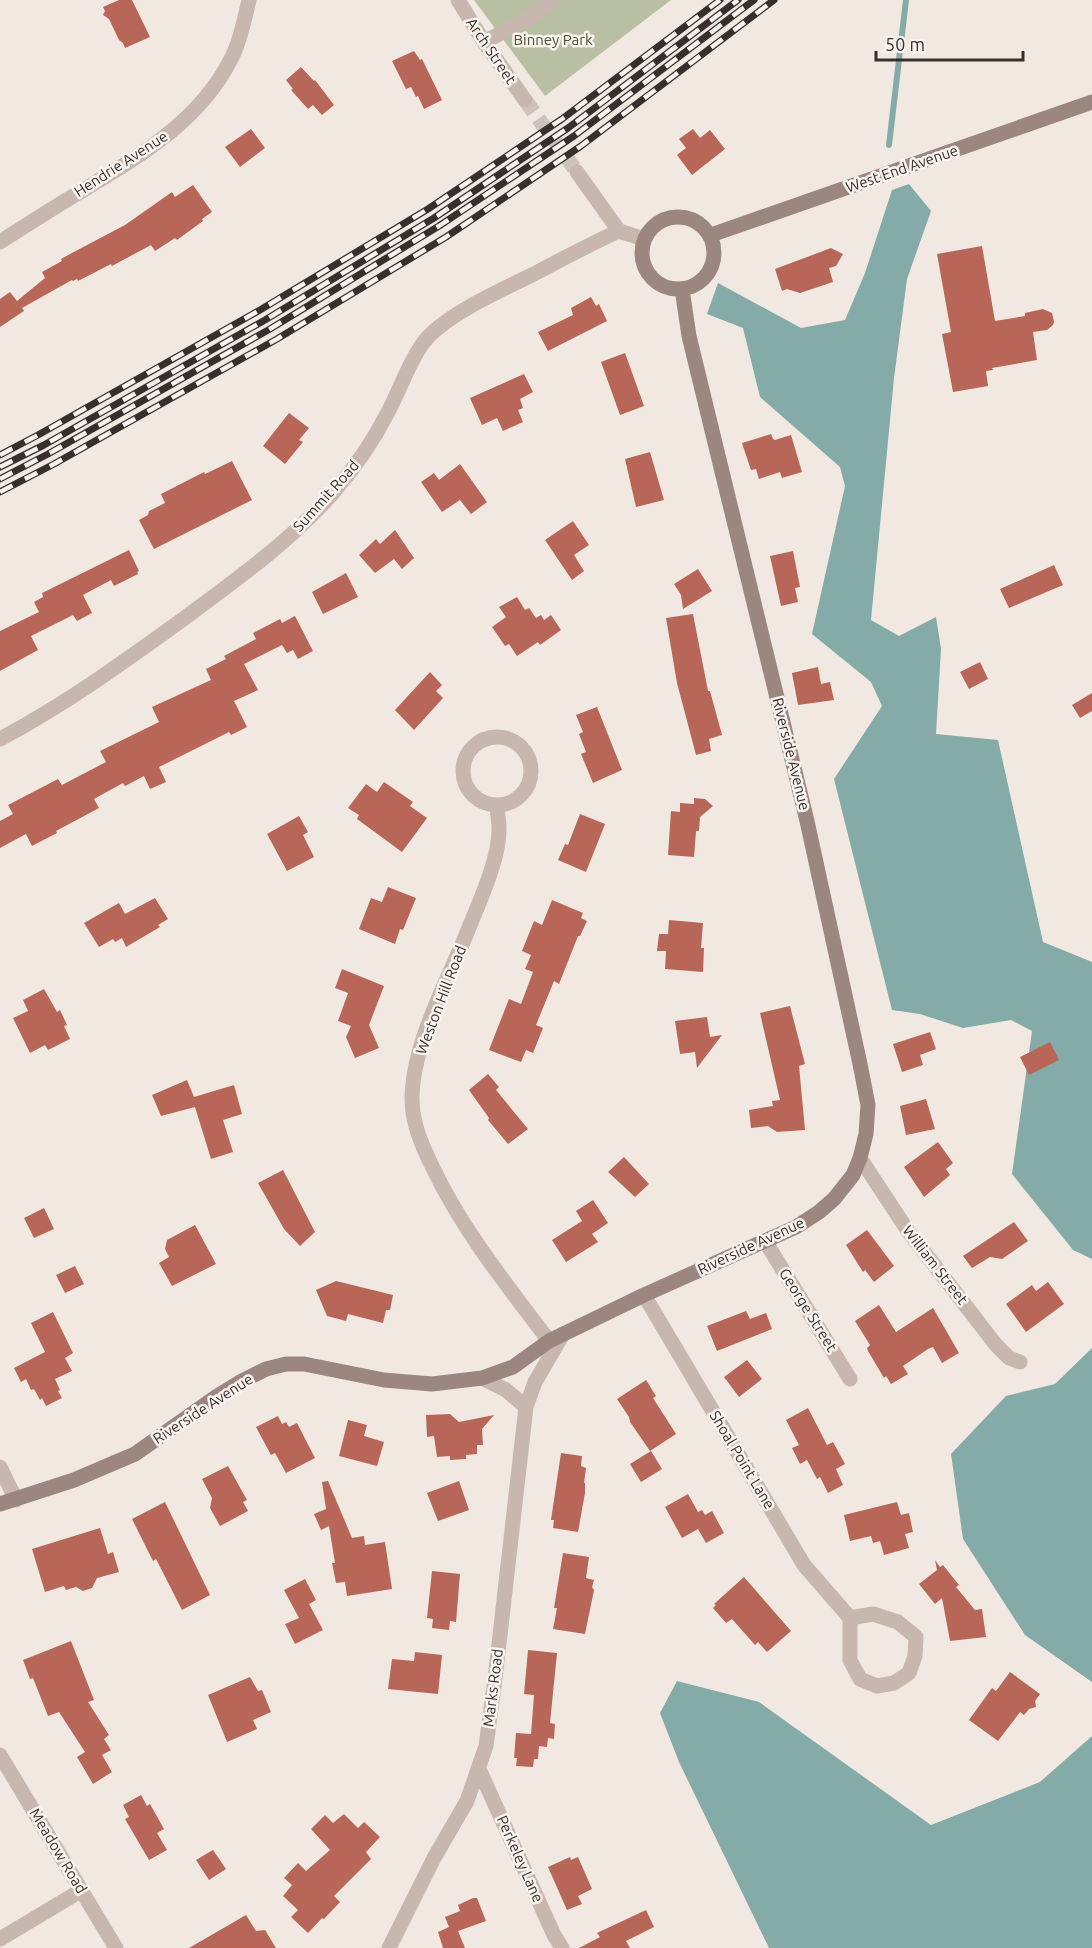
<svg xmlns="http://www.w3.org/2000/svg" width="1092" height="1948" viewBox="0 0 1092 1948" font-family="Ubuntu,sans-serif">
<rect width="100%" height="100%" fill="#f1e8e2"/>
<!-- green -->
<path fill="#b8bfa3" d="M474,0H671L545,96Z"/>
<!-- water -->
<path fill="#84aba8" d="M909,184L931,211L907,279L894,378L871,620L899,636L936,617L941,649L936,734L998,740L1043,942L1092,962V1259L1073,1250L1012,1174L1032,1031L1011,1020L963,1028L920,1014L892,1010L834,779L882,706L871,682L812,634L845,486L840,467L760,397L743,328L707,314L718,283L801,328L845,320L865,273L892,190Z
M1092,1348V1682L1025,1635L963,1539L951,1454L1006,1396L1055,1384Z
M677,1681L759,1702L931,1825L1040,1782L1092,1736V1948H769L679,1762L660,1713Z"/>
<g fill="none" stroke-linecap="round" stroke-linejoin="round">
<!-- stream -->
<path stroke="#84aba8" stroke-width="6" d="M889,145L906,0"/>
</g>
<!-- building -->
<path fill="#b86658" d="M119,0H132L150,37L125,48L123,43L119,40L109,19L103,15L105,11L103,7Z
M414,51L420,60L422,59L442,100L424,109L418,96L416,97L411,87L406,89L392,61Z
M301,67L314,81L315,80L334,105L322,115L313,105L308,109L291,90L293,89L286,80Z
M251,129L265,148L240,167L225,147Z
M693,129L700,138L710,130L725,149L692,175L677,155L686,148L679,139Z
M193,185L212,212L202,219L203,221L177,240L175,238L155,251L151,245L112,266L111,264L78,281L77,279L73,281L72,280L22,308L24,311L0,327V299L10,292L17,301L45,278L42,272L62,261L61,259L70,254L125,225L172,192L175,197Z
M982,246L995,321L1025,316V313L1043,309L1052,313L1054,322L1053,325L1047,330L1033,332L1037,360L992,368L993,370L986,371L988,386L953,392L942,334L951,332L937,254Z
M831,248L843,254L836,266L829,268L833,282L800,293L787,289L782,291L775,269Z
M591,297L596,306L599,304L607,321L548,351L538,332L573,315L571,308Z
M625,353L644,406L620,415L601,362Z
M524,374L533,392L520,399L523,408L518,410L523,422L503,431L497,418L482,425L470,398Z
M289,413L309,428L299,440L303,442L285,464L263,446Z
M771,434L773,439L775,440L791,435L802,472L782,478L780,472L759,479L756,469L751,470L742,443Z
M650,452L664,500L636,507L625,459Z
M232,461L252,500L154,549L139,520L148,515L149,511L165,503L161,494L204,472L205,474Z
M460,464L487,502L471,514L460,500L442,512L421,482L434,473L439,480Z
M573,521L589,545L574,555L584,571L572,580L545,540Z
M395,530L414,558L402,569L394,559L375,573L359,555L376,539L380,544Z
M129,550L139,571L137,572L138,574L114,586L111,580L83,595L92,613L77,621L73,615L31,636L38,650L0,671V631L39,612L34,602L43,597L42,593Z
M793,551L800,587L795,588L798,602L781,606L770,556Z
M1054,565L1063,585L1009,608L1000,589Z
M698,569L712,591L683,609L681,595L674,584Z
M346,573L358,597L323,614L312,592Z
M517,597L525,610L529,608L536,618L541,615L544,620L551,615L561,630L540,645L538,642L517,656L509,644L505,646L492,627L506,617L499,607Z
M693,614L708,691H710L722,735L709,739L711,751L696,755L677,683L666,618Z
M295,616L313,651L298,659L293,650L287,653L282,645L244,664L258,690L234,701L247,727L231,735L229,732L159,767L166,782L150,789L144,776L125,786L123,783L94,799L99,808L56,831L57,833L32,846L26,834L0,848V821L13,814L8,805L58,779L62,785L106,762L100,751L159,722L152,707L211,680L206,669L226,659L224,656L256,639L253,633L280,619L282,623Z
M980,662L988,679L969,689L960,672Z
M818,667L821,684L830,682L834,700L798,705L792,673Z
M430,672L442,685L436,691L443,698L414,730L395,710Z
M1092,693V711L1080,718L1072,705Z
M597,707L622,770L593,783L581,754L586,752L579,734L583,732L576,715Z
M384,782L413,802L410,806L427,818L402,852L357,819L359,815L348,808L366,784L377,792Z
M694,798L705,799L713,806L700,817L699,831H696L694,857L668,855L671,811L680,812V803L694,804Z
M580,814L605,824L586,872L558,860L565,844L568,845Z
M299,816L308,832L303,835L314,857L287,871L267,834Z
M388,887L416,898L403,930L400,929L395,944L359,929L371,898L382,902Z
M155,898L168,919L158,925L160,927L126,947L122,938L115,942L113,939L99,947L84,923L119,903L125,914Z
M552,900L583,913L581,918L587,921L580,936H578L559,984L554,981L536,1025L543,1028L533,1053L526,1050L521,1062L489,1050L509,999L521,1004L533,972L525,969L531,955L522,951L534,921L542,925Z
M669,920L703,923L701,948H704L703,972L665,969L666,951H657L659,934H668Z
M342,969L384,986L369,1025L379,1048L355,1058L346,1037L351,1026L338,1021L348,993L335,988Z
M44,989L57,1012L60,1010L67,1025L64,1026L70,1039L48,1050L45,1045L30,1053L13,1018L28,1011L23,1000Z
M790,1006L805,1064L799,1066L805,1130L777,1132L768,1126L751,1128L749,1110L773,1106L772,1101L780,1100L760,1013Z
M707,1017L710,1037L722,1035L697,1068L695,1052L680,1054L675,1021Z
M930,1032L936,1049L920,1055L923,1065L902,1072L893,1044Z
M1050,1042L1059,1060L1029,1075L1020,1057Z
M488,1074L499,1087L496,1090L528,1129L508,1144L488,1120L489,1118L469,1090Z
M187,1080L194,1097L234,1085L242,1114L223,1120L233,1152L211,1159L195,1107L161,1116L152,1095Z
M926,1099L935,1129L906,1135L900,1106Z
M938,1142L953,1163L946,1169L950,1175L924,1197L904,1167Z
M624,1157L649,1184L635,1197L608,1172Z
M283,1170L315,1232L300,1246L284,1229L258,1183Z
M593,1200L608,1223L592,1234L598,1242L566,1262L552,1240L582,1221L576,1211Z
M44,1208L54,1229L34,1238L24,1218Z
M1014,1222L1028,1241L1002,1259L990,1257L972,1268L963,1256Z
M195,1225L216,1264L172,1286L159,1263L169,1257L165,1249L167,1240Z
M867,1230L894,1266L874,1282L865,1270L863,1272L846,1245Z
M75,1266L84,1284L65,1293L56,1275Z
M336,1281L393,1295L390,1310H386L383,1323L348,1314L346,1321L327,1316L316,1290Z
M1048,1282L1064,1304L1026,1332L1006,1304L1032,1285L1036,1291Z
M879,1305L896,1332L933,1308L959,1353L942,1363L933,1347L928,1349L903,1366L908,1374L891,1384L886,1376L884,1378L868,1351L867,1348L870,1345L855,1321Z
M746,1311L750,1319L766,1313L772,1329L717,1351L707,1326Z
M53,1312L73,1353L65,1358L72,1371L55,1379L60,1390L58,1391L62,1398L46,1406L42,1398L40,1400L34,1389L31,1390L26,1379L21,1382L14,1368L45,1352L31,1323Z
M747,1360L762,1379L739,1397L724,1377Z
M646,1380L656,1396L653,1398L676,1434L650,1451L630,1422L629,1417L617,1399Z
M808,1408L827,1445L833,1442L845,1464L836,1469L843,1485L828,1493L820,1477L817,1479L807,1460L800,1464L792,1448L799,1445L786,1420Z
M450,1414L459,1422L494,1415L482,1429L483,1445H477V1454L466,1455V1459L450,1460V1456L437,1457L434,1436L427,1437L426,1415Z
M278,1416L282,1424L286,1422L289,1427L297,1423L315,1458L286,1473L275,1453L271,1455L256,1427Z
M348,1420L367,1425L364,1436L384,1442L377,1466L339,1456Z
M651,1451L662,1469L641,1482L630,1464Z
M561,1453L582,1456L581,1466L586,1468L584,1483H585V1493L578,1532L553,1528L554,1520H551Z
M228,1466L247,1500L243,1502L248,1511L220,1526L210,1508L212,1498L202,1479Z
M328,1481L352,1538L364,1536L365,1545L385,1542L392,1589L347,1596L345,1582L336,1583L332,1563H335L329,1526L321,1530L314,1514L326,1509L322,1482Z
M459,1481L469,1510L438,1521L427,1493Z
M688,1494L698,1512L702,1510L705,1515L712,1511L724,1533L706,1543L698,1529L682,1538L665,1507Z
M165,1502L210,1595L182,1610L156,1559L153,1561L132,1519Z
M897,1502L901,1515L909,1513L913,1532L905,1534L909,1548L884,1555L880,1541L873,1543L871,1536L850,1541L844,1515Z
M100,1528L108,1554L113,1552L119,1572L97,1578L92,1588L83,1591L76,1587L66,1590L64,1586L45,1592L32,1549Z
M563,1553L589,1557L586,1578L594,1580L592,1587L594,1590L585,1634L553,1629L557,1608H554Z
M935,1560L940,1567L943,1565L959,1585L956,1587L975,1610L982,1609L986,1637L950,1641L942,1598L935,1604L919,1584L937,1570Z
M432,1571L460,1574L456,1622L450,1621L449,1630L432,1628L433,1619L427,1618Z
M744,1577L791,1631L767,1652L758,1642L755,1645L732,1619L726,1623L713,1608L716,1605L714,1604Z
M305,1579L316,1600L309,1604L323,1630L295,1644L285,1624L299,1618L284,1590Z
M71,1641L94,1700L88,1702L109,1735L104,1739L111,1750L102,1755L112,1772L93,1784L77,1757L85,1752L59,1712L48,1716L33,1678L30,1679L23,1660Z
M528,1650L557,1653L550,1723L555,1724L554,1739L548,1738L547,1747L539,1746L538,1759H534L533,1767L516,1766L517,1758H514L516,1733L531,1734L534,1695L524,1694Z
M415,1652L442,1655L438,1694L388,1689L392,1659L414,1661Z
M1010,1672L1040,1694L1035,1701L1036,1707L1029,1709L1024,1715L1020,1712L998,1741L969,1720L992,1688L996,1691Z
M250,1677L258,1691L262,1690L271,1712L253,1720L257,1729L227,1742L208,1695Z
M141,1795L147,1806L150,1804L164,1829L157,1833L167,1850L149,1860L125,1819L129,1817L123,1805Z
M344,1814L358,1828L364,1822L380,1837L366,1852L371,1859L334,1896L340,1902L324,1919L322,1918L308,1933L291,1917L298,1910L283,1896L292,1885L284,1878L298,1863L306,1871L330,1850L311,1829L325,1815L333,1823Z
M213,1850L226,1869L209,1880L196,1860Z
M570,1857L571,1860L578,1857L592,1889L578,1896L582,1904L567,1910L548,1867Z
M473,1898H477L486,1921L458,1931L465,1948H443L438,1932L449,1927L445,1917L460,1911L458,1905Z
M646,1910L654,1927L626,1941L630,1948H579L600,1937L597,1933Z
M246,1915L256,1931L265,1930L276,1948H189Z"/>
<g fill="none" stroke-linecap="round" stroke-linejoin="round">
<!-- street-tunnel -->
<path stroke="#ccc3be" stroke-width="15" stroke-dasharray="15 8" stroke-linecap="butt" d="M525,100L577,172"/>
<!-- street -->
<path stroke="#c8b7ae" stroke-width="15" d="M458,0L484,42L525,100
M484,42L528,19L553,0
M577,172L619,231L644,239
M0,242C28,224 56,206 85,189C141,155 199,121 230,61C240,42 244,21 249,0
M463 771a34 34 0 1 1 68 0a34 34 0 1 1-68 0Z
M0,739C66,704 125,661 186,617C237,579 289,542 332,494C353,470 373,442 388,412C400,390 408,364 423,343C444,315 502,290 534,274C562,259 590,244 619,231
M497,805C497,813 499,820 499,828C500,860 476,909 464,940C444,987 412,1048 412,1099C412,1123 422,1146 433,1168C463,1231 507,1285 549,1341
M860,1158L908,1231L996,1345L1009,1358L1020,1362
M765,1241L850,1379
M644,1295L804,1565L850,1618L873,1614L898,1622L916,1637L915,1656L909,1673L894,1683L877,1686L860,1679L850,1660V1618
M482,1378L506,1390L526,1407
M0,1467L16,1500
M0,1755L116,1948
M479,1769L554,1935L562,1948
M0,1939L82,1890
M389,1948L434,1858L467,1801L486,1746L495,1679L526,1407L535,1382L563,1334"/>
<!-- secondary -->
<path stroke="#9b8780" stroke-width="15" d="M642 253a36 36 0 1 1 72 0a36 36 0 1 1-72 0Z
M711,235L1092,102
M0,1504L74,1480L135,1454L216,1397L242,1381L266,1369L286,1364H304L384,1380L432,1384L482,1378L513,1367L549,1341L644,1295L796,1227L819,1212L834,1199L853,1175L860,1158L866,1134L868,1105L860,1064L807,821L689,336L682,289"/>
<defs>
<path id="rail" d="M0,455L38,435L260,310L428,209L562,119L720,0
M0,467L44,445L265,320L434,218L568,128L738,0
M0,479L48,454L270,329L439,226L574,136L754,0
M0,492L54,464L277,339L446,237L581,146L774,0"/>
</defs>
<!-- rail casing -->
<use href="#rail" stroke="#382e2c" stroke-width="7"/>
<!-- rail -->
<use href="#rail" stroke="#f9f3ee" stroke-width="4.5" stroke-dasharray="14" stroke-linecap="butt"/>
</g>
<g text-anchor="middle" stroke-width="5" stroke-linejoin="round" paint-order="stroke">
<!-- park labels -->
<g font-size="15" fill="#4a5332" stroke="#f9f3ee">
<text x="553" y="45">Binney Park</text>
</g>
<!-- street labels -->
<g font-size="15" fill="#382e2c" stroke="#f9f3ee">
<text transform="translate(491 51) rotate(56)" y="5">Arch Street</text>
<text transform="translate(121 164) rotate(-33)" y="5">Hendrie Avenue</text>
<text transform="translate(902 169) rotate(-19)" y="5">West End Avenue</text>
<text transform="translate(326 496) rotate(-48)" y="5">Summit Road</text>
<text transform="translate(791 754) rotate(76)" y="5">Riverside Avenue</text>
<text transform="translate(441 1000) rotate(-69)" y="5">Weston Hill Road</text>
<text transform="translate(751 1246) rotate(-25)" y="5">Riverside Avenue</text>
<text transform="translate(935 1265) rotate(52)" y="5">William Street</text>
<text transform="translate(808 1310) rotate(58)" y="5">George Street</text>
<text transform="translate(203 1409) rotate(-33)" y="5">Riverside Avenue</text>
<text transform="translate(742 1460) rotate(59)" y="5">Shoal Point Lane</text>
<text transform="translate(493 1688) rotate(-83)" y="5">Marks Road</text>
<text transform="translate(58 1851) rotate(59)" y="5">Meadow Road</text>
<text transform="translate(520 1859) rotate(66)" y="5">Perkeley Lane</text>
</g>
</g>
<!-- scale -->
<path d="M876 51v9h147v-9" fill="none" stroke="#382e2c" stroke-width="3"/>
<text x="885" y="51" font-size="18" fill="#382e2c" stroke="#f9f3ee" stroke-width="4.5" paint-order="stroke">50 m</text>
</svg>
